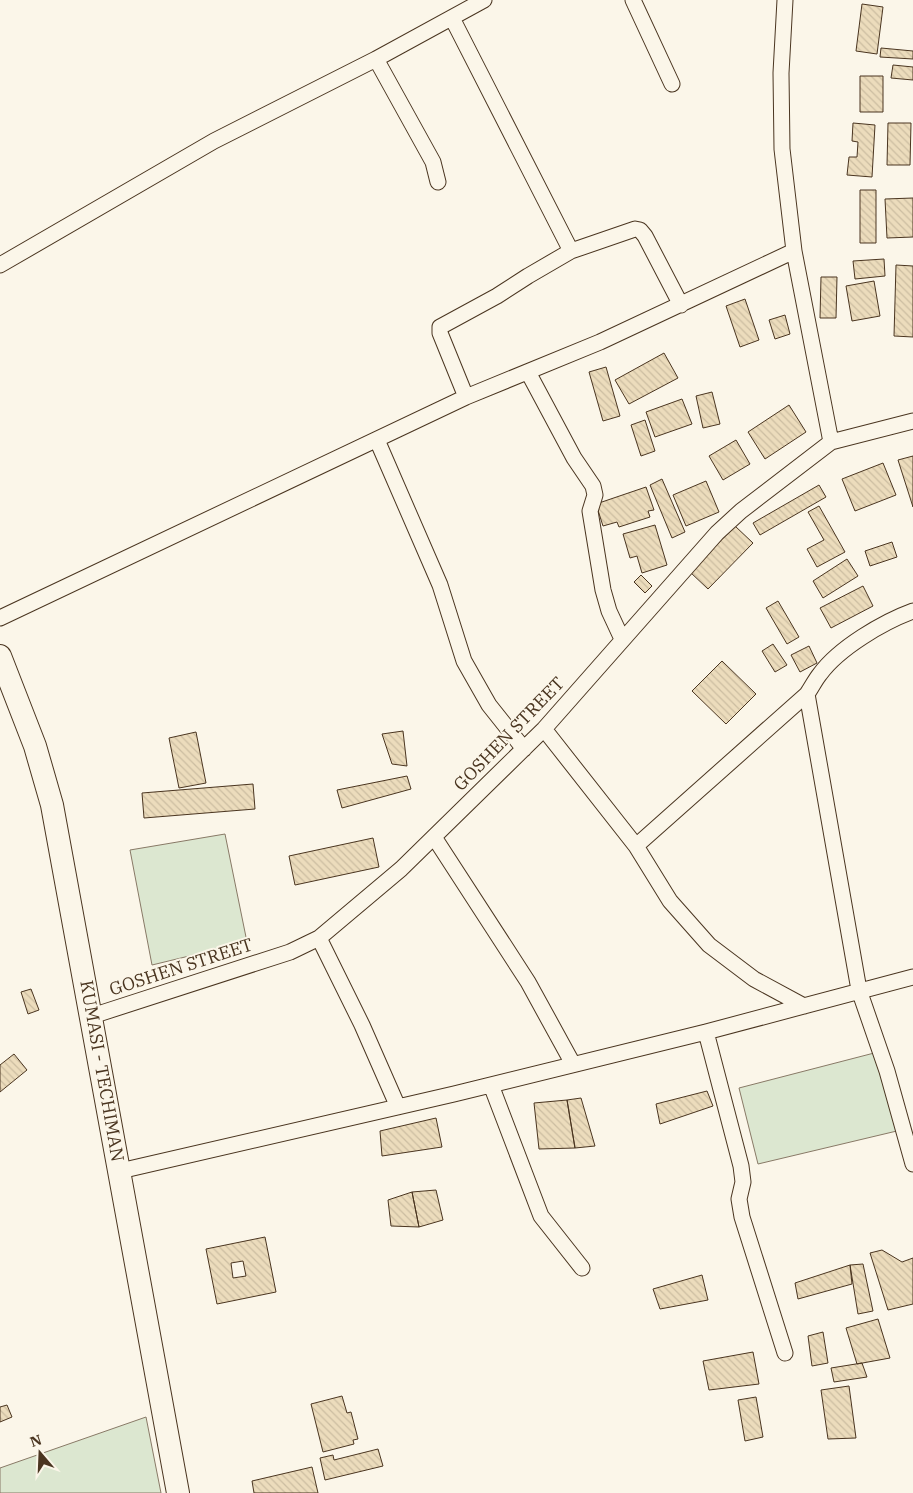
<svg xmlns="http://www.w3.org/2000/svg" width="913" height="1493" viewBox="0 0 913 1493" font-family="'IBM Plex Serif',serif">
<defs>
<pattern id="building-back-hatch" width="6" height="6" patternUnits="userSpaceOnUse" patternTransform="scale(1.25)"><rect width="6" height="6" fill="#ecdcbc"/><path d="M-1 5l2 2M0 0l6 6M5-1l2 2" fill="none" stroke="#ccbda1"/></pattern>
</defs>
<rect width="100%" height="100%" fill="#fbf6e9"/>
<!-- grass -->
<path fill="#dce7d0" stroke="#887966" d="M225,834L247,942L152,965L130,850Z
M878,1052L901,1130L758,1164L739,1088Z
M146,1417L161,1493H0V1468Z"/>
<!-- building -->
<path fill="url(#building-back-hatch)" stroke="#4a3520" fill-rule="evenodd" d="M862,4L883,7L877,54L856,51Z
M881,48L913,51V59L880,57Z
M893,65L913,67V80L891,78Z
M860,76H883V112H860Z
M853,123L875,125L872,177L847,175L849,157H857L858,142L852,141Z
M888,123H911L910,165H887Z
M860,190H876V243H860Z
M913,198V237L887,238L885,199Z
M884,259L885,276L855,279L853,261Z
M896,265L913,266V337L894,336Z
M821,277H837L836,318H820Z
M874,281L880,316L852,321L846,286Z
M745,299L759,340L740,347L726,306Z
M785,315L790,334L775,339L769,320Z
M664,353L678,378L629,404L615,380Z
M606,367L620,416L603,421L589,372Z
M712,392L720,424L703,428L696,396Z
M682,399L692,424L655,437L646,412Z
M789,405L806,432L765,459L748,432Z
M645,420L655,451L641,456L631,425Z
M736,440L750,464L723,480L709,456Z
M913,456V507L898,460Z
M883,463L896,495L855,511L842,479Z
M662,479L685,532L672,538L650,485Z
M706,481L719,512L686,526L673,495Z
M819,485L826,497L760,535L753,523Z
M646,487L654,510L648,511L650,517L619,527L617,522L603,526L596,504Z
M819,506L845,552L817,567L807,549L824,540L808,512Z
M655,525L667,565L642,573L637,556L630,558L623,534Z
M735,526L753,543L708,589L690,572Z
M892,542L897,557L870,566L865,551Z
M847,559L858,576L823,598L813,581Z
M641,575L652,586L645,593L634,582Z
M863,586L873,606L831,628L820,608Z
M778,601L799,637L787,644L766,608Z
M773,644L787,665L775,672L762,651Z
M809,646L817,663L800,672L791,655Z
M722,661L756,694L726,724L692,691Z
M403,731L407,766L392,764L382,734Z
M196,732L206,783L179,788L169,738Z
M407,776L411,789L342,808L337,790Z
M253,784L255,809L144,818L142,793Z
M373,838L379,867L295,885L289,856Z
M31,989L39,1010L28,1014L21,992Z
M14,1054L27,1070L0,1092V1065Z
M707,1091L713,1106L660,1124L656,1104Z
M581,1098L595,1146L575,1148L567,1100Z
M567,1100L575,1148L539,1149L534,1103Z
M436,1118L442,1147L382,1156L380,1131Z
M436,1190L443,1220L419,1227L412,1192Z
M412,1192L419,1227L391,1226L388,1200Z
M265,1237L276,1292L217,1304L206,1249ZM243,1261L246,1276L233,1278L231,1263Z
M882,1250L902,1262L913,1258V1304L888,1310L870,1253Z
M863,1264L873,1311L858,1314L850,1265Z
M850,1265L852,1284L798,1299L795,1283Z
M702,1275L708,1300L660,1309L653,1289Z
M878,1319L890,1358L857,1364L846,1328Z
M823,1332L828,1363L812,1366L808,1336Z
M753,1352L759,1384L709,1390L703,1361Z
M862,1363L867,1377L834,1382L831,1368Z
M849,1386L856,1438L828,1439L821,1390Z
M342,1396L347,1413L351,1412L358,1439L353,1440L354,1444L323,1452L311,1404Z
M756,1397L763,1437L745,1441L738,1400Z
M7,1405L12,1417L0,1422V1407Z
M378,1449L383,1466L325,1480L320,1458L333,1455L334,1460Z
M312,1467L318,1493H254L252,1481Z"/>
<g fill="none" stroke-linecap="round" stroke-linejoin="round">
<defs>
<path id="minor" d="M633,0L672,84
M785,0L781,73L782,149L794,251L831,442
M452,18L571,251
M376,59L433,162L438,182
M0,265L214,141L376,59L484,0
M528,372L574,458L593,486L595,495L590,511L603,590L609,611L622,639
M466,397L440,333V327L497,296L528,276L571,251L635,229L640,230L645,236L681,305
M377,440L440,585L464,661L489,705L524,749
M0,618L466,397L600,342L794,251
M807,694L859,990L887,1071L913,1164
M544,729L636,846L670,901L709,945L754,979L804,1006
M434,837L528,982L573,1064
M636,846L807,694C812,687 815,680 820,674C839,648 883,622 913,611
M319,938L362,1025L398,1107
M92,1016L290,952L319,938L401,869L544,729L717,533L741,511L831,442L913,421
M706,1032L741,1166L743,1182L739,1199L742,1217L785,1353
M491,1085L541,1216L582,1268
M120,1171L454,1094L706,1032L913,977"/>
<path id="highway" d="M0,656L35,746L52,805L178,1493"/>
</defs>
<!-- minor casing -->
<use href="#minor" stroke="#4a3520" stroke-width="17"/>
<!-- highway casing -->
<use href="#highway" stroke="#4a3520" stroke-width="24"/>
<!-- minor -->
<use href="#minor" stroke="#fbf6e9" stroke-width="15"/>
<!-- highway -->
<use href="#highway" stroke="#fbf6e9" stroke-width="22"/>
</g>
<g text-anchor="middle" stroke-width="4" stroke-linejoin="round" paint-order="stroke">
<!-- street labels -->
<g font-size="18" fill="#4a3520" stroke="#fbf6e9">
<text transform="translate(509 734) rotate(-46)" y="6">GOSHEN STREET</text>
<text transform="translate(181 967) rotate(-18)" y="6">GOSHEN STREET</text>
<text transform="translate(102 1071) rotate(80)" y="6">KUMASI - TECHIMAN</text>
</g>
</g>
<!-- north arrow -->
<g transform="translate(40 1453) rotate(341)" stroke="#fbf6e9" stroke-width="4" paint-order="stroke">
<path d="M0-4L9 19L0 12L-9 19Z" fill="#4a3520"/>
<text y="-8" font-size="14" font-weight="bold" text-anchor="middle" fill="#4a3520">N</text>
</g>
</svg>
